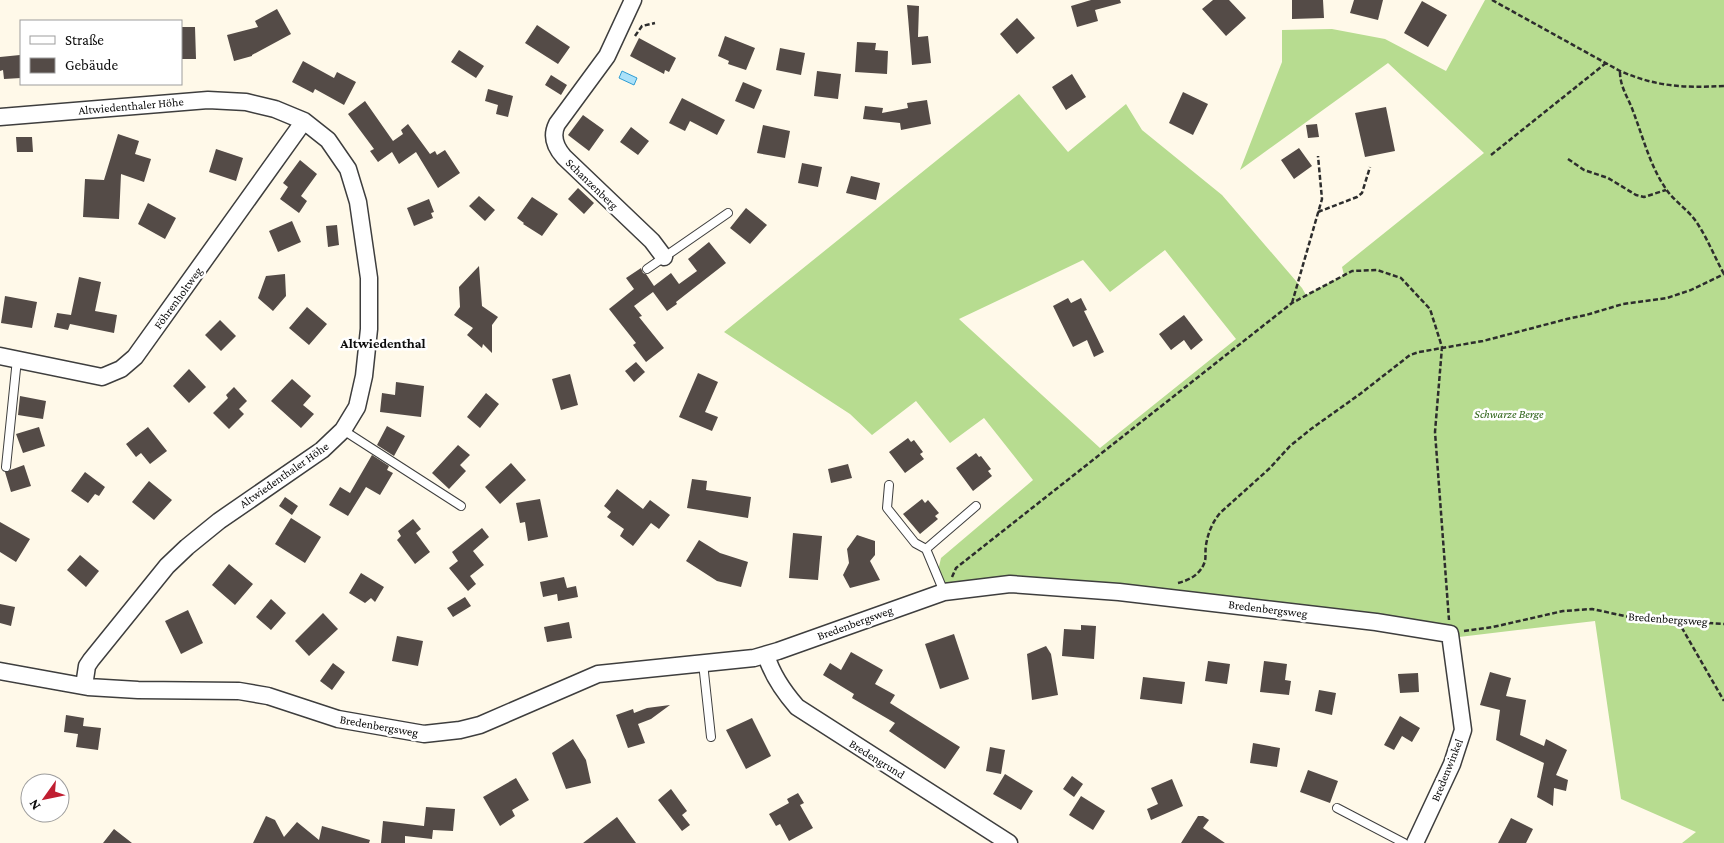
<svg xmlns="http://www.w3.org/2000/svg" width="1724" height="843" viewBox="0 0 1724 843" font-family="'Crimson Pro',serif">
<rect width="100%" height="100%" fill="#fff9e9"/>
<!-- forest -->
<path fill="#b7dc90" fill-rule="evenodd" d="M1485,0H1724V843H1682L1696,832L1621,799L1595,621L1459,637L1010,584L944,592L937,575L941,558L1033,480L984,418L950,443L916,401L872,435L850,414L724,332L1019,94L1068,152L1126,104L1142,130L1222,195L1302,288L1306,295L1344,275L1342,267L1484,153L1388,63L1240,170L1282,62V30L1332,29L1385,39L1446,71ZM1165,250L1236,339L1100,448L959,319L1083,260L1110,292Z"/>
<!-- water -->
<path fill="#abe1f9" stroke="#2f9dd3" d="M622,71L637,78L634,85L619,78Z"/>
<!-- building -->
<path fill="#544b47" d="M1091,0H1120L1121,3L1095,10L1098,21L1077,27L1071,6Z
M1213,0H1229L1246,18L1226,36L1202,9Z
M1292,0H1323L1324,18L1292,19Z
M1354,0H1383L1378,20L1350,13Z
M1422,1L1447,15L1428,47L1404,33Z
M907,5L919,6L918,37L928,36L931,63L912,65Z
M277,9L291,34L252,55V56L234,61L227,35L258,27L255,21Z
M1017,18L1035,38L1017,54L1000,34Z
M537,25L570,47L558,64L525,43Z
M181,27H195L196,59H181Z
M725,36L755,48L746,70L728,64L729,61L718,56Z
M639,38L676,58L669,72L665,70L664,74L630,56Z
M857,42L876,43L875,50L888,51L887,74L855,72Z
M780,48L805,53L801,75L776,70Z
M459,50L484,66L476,78L451,62Z
M20,55L21,78L4,79L3,70L0,71V57Z
M303,61L334,78L337,72L356,82L344,105L315,89L313,93L292,82Z
M817,71L841,74L838,99L814,96Z
M1072,74L1086,97L1066,110L1052,87Z
M551,75L567,85L561,95L545,85Z
M743,82L762,90L754,109L735,101Z
M488,89L513,96L508,117L496,114L498,105L485,101Z
M1183,92L1208,104L1193,135L1169,123Z
M682,98L725,120L717,135L690,121L685,131L669,123Z
M927,100L931,124L901,130L900,123L863,119L865,106L883,108L882,113L908,108L907,103Z
M365,101L393,141L403,134L401,130L408,124L430,154L435,151L437,155L445,150L460,173L438,188L416,152L399,164L392,152L378,162L370,151L374,149L348,114Z
M1386,107L1395,151L1365,157L1355,113Z
M583,115L604,130L589,151L568,135Z
M1317,124L1319,137L1308,138L1306,125Z
M763,125L790,131L785,158L757,153Z
M631,127L649,141L638,155L620,142Z
M118,134L139,141L135,154L151,159L144,182L121,174L119,219L83,217L85,179L104,180Z
M16,137H32L33,152H17Z
M1299,148L1312,166L1294,179L1281,160Z
M216,149L243,158L236,181L209,172Z
M300,160L317,174L301,196L307,201L299,213L280,199L288,187L283,183Z
M802,163L822,167L818,187L798,183Z
M851,176L880,183L876,200L846,193Z
M578,188L594,203L584,214L568,199Z
M479,196L495,210L485,221L469,206Z
M532,197L558,214L542,236L523,224L524,223L517,218Z
M429,199L434,212L431,213L433,218L414,226L407,208Z
M148,203L176,218L165,239L138,224Z
M746,208L767,225L750,244L730,228Z
M292,221L301,242L278,252L269,231Z
M337,225L339,245L328,247L326,226Z
M709,242L726,263L676,302L677,304L667,311L653,292L634,306L642,316L639,317L664,348L646,362L633,345L636,343L609,309L634,289L626,278L641,268L643,273L646,274L654,286L671,273L679,284L697,271L688,259Z
M479,266L482,306L498,317L492,325V353L483,344L482,348L467,335L473,328L454,315L460,307L459,287Z
M285,274L286,296L273,311L258,298L266,276Z
M79,277L101,282L95,311L117,315L114,333L70,324L68,330L54,327L57,313L71,315Z
M5,296L37,302L32,328L1,323Z
M1068,298L1071,303L1081,298L1087,310L1084,311L1104,352L1094,357L1087,340L1073,347L1053,306Z
M307,307L327,324L309,345L289,328Z
M1184,315L1203,340L1191,350L1184,340L1171,350L1159,334Z
M220,320L236,336L221,351L205,335Z
M636,362L645,372L634,382L625,371Z
M189,369L206,387L189,403L173,386Z
M698,373L718,382L705,412L718,417L712,431L679,417Z
M570,374L578,405L561,410L552,379Z
M292,379L311,396L303,405L314,414L301,428L271,401Z
M396,382L424,386L421,417L380,412L382,393L395,395Z
M234,387L247,401L239,409L244,414L229,429L213,413L228,398L226,395Z
M486,393L499,404L480,428L467,417Z
M20,396L46,401L43,419L18,415Z
M387,426L405,436L394,456L377,445Z
M39,427L45,446L23,453L16,434Z
M148,427L167,451L150,464L141,453L136,457L126,444Z
M908,438L911,442L914,440L923,452L920,454L924,459L905,473L889,452Z
M458,445L470,455L460,465L466,471L449,489L432,473Z
M976,453L979,457L981,456L991,469L988,471L992,476L973,491L956,468Z
M372,455L389,466L387,470L393,473L380,495L366,487L348,516L329,505L340,487L350,493Z
M511,463L526,480L500,504L485,487Z
M848,464L852,478L831,483L828,469Z
M24,465L31,486L11,492L5,472Z
M85,472L105,487L99,496L95,494L88,503L71,491Z
M692,479L707,481L706,490L751,497L748,518L687,508Z
M149,481L172,500L154,520L132,502Z
M617,489L643,509L650,500L670,515L659,529L651,523L633,546L620,536L624,529L607,517L611,512L604,506Z
M285,497L298,506L292,515L279,506Z
M540,499L548,537L528,541L525,522L520,523L516,503Z
M922,499L925,503L928,500L939,513L935,516L938,519L920,534L903,514Z
M291,518L321,537L305,563L275,544Z
M413,519L421,529L416,533L430,552L415,564L397,540L401,536L398,531Z
M0,522L30,539L16,562L0,552Z
M482,528L489,537L473,551L484,565L470,576L476,584L468,591L449,568L458,561L452,552Z
M793,533L822,536L818,580L789,578Z
M857,535L875,541V555L870,561L880,580L850,588L843,575L849,563L847,549Z
M699,540L720,553L748,562L741,587L717,581L686,561Z
M80,555L99,571L86,587L67,570Z
M229,564L253,584L235,605L212,585Z
M361,573L384,587L375,602L371,598L365,603L349,593Z
M564,577L567,588L576,586L578,597L558,601L557,594L543,597L540,582Z
M465,597L471,606L453,617L447,608Z
M271,599L286,613L271,630L256,617Z
M0,604L15,607L11,626L0,623Z
M188,610L203,643L181,654L165,621Z
M323,613L338,629L309,656L295,641Z
M569,622L572,638L547,642L544,627Z
M1081,625L1096,626L1094,659L1062,656L1064,629L1081,630Z
M954,634L969,679L940,689L925,644Z
M397,636L423,641L418,666L392,661Z
M1046,646L1051,654L1058,695L1032,700L1027,654Z
M851,652L883,670L875,684L895,695L890,703L960,747L945,769L889,731L895,723L852,698L854,694L823,675L830,663L841,670Z
M1208,661L1230,664L1227,684L1205,681Z
M1264,661L1287,664L1285,680L1291,681L1289,695L1260,692Z
M333,663L345,672L332,690L320,681Z
M1490,672L1511,678L1506,696L1526,700L1520,735L1544,746L1546,739L1567,750L1556,775L1568,780L1566,791L1554,788L1553,806L1537,797L1544,763L1496,740L1500,710L1480,705Z
M1418,673L1419,692L1400,693L1398,674Z
M1143,677L1185,682L1182,704L1140,699Z
M1319,690L1336,693L1332,715L1315,711Z
M670,705L651,719L638,724L645,743L628,748L616,715L633,709L634,713L647,708Z
M66,715L84,718L83,726L101,728L98,750L76,747L78,734L64,732Z
M1400,716L1420,728L1412,742L1402,736L1394,750L1384,745Z
M752,718L771,756L746,769L726,730Z
M573,739L586,760L591,783L566,789L552,753Z
M1253,743L1280,748L1277,767L1250,763Z
M990,747L1005,750L1001,774L986,771Z
M1308,770L1338,781L1330,803L1300,792Z
M1005,774L1033,791L1021,810L993,794Z
M1072,776L1083,784L1074,797L1063,789Z
M516,778L529,800L512,810L515,816L500,826L483,797Z
M1172,779L1183,806L1151,820L1147,809L1158,804L1151,788Z
M671,789L687,811L682,815L690,825L682,831L658,800Z
M798,793L804,803L800,805L813,828L789,841L780,824L776,826L769,814L789,803L787,799Z
M1081,796L1105,811L1093,830L1069,815Z
M426,807L455,809L453,831L433,830L432,839L405,836V843H381L383,821L424,826Z
M266,816L275,820L284,837L297,822L319,840L322,826L370,840L369,843H253Z
M1198,816H1203L1209,820L1203,828L1225,843H1181Z
M617,817L636,843H583Z
M1511,818L1533,829L1526,843H1498Z
M114,829L132,843H103Z"/>
<g fill="none" stroke-linecap="round" stroke-linejoin="round">
<defs>
<path id="lane" d="M647,269L728,213
M343,430L461,506
M6,467L17,359
M889,485L887,508L915,543L926,549L944,592
M926,549L976,506
M703,663L711,737
M1337,808L1404,843"/>
<path id="street" d="M633,0L607,56L557,124C551,136 555,147 564,157L652,241L664,257
M0,117L208,100L246,102L275,109L304,121L328,140L348,169L358,202L369,278V329L364,376L357,407L343,430L322,450L219,521L187,547L167,566L91,660L87,666L84,686
M0,356L102,377L121,369L135,357L304,121
M766,655C772,675 783,691 797,707L1009,843
M0,671L88,687L138,690L239,691L268,696L338,719L424,734L460,730L480,725L598,674L754,658L778,651L944,592L1010,584L1119,592L1376,622L1450,634L1463,730L1452,764L1415,843"/>
</defs>
<!-- lane casing -->
<use href="#lane" stroke="#3e3e3e" stroke-width="10"/>
<!-- street casing -->
<use href="#street" stroke="#3e3e3e" stroke-width="19"/>
<!-- path -->
<path stroke="#2d2d2d" stroke-width="2.5" stroke-dasharray="5 2.5" stroke-linecap="butt" d="M1492,0L1620,71C1657,87 1685,88 1724,86
M635,36L642,26L655,23
M1620,72C1620,87 1628,97 1633,111C1643,137 1650,166 1666,189C1674,201 1687,209 1695,220C1707,237 1714,256 1724,274
M1491,155L1606,63
M1568,159L1584,170L1608,178L1636,195L1644,197L1666,190
M1318,212L1357,197L1362,193L1370,167
M1292,303L1322,199L1318,156
M952,577L956,568L1292,303L1352,271L1377,270L1401,278L1430,309L1442,347L1435,432L1449,620
M1178,583C1190,580 1201,574 1205,561C1206,556 1205,551 1206,545C1208,533 1212,523 1220,513L1270,468L1290,446L1311,429L1360,394L1410,355L1419,352L1483,341L1567,319L1586,315L1623,304L1667,298L1691,290L1724,274
M1678,621L1724,701
M1464,631L1493,627L1563,611L1592,609L1634,618L1724,624"/>
<!-- lane -->
<use href="#lane" stroke="#fff" stroke-width="8"/>
<!-- street -->
<use href="#street" stroke="#fff" stroke-width="16"/>
</g>
<g text-anchor="middle" stroke-width="5" stroke-linejoin="round" paint-order="stroke">
<!-- street labels -->
<g font-size="12" fill="#0b0b0b" stroke="#fff">
<text transform="translate(131 106) rotate(-5)" y="4">Altwiedenthaler Höhe</text>
<text transform="translate(592 184) rotate(44)" y="4">Schanzenberg</text>
<text transform="translate(178 298) rotate(-54)" y="4">Föhrenholtweg</text>
<text transform="translate(284 475) rotate(-35)" y="4">Altwiedenthaler Höhe</text>
<text transform="translate(1268 609) rotate(7)" y="4">Bredenbergsweg</text>
<text transform="translate(1668 619) rotate(4)" y="4">Bredenbergsweg</text>
<text transform="translate(855 623) rotate(-20)" y="4">Bredenbergsweg</text>
<text transform="translate(379 726) rotate(10)" y="4">Bredenbergsweg</text>
<text transform="translate(877 759) rotate(32)" y="4">Bredengrund</text>
<text transform="translate(1447 770) rotate(-68)" y="4">Bredenwinkel</text>
</g>
<!-- park labels -->
<g font-size="12" font-style="italic" fill="#2e6419" stroke="#fff">
<text x="1509" y="418">Schwarze Berge</text>
</g>
<!-- neighbourhood labels -->
<g font-size="14" font-weight="bold" fill="#0b0b0b" stroke="#fff">
<text x="383" y="348">Altwiedenthal</text>
</g>
</g>
<!-- legend -->
<rect x="20" y="20" width="162" height="65" fill="#ffffff" stroke="#9d9d9d"/>
<rect x="30" y="36" width="25" height="8" fill="#ffffff" stroke="#9d9d9d"/>
<text x="65" y="45" font-size="15" fill="#0b0b0b">Straße</text>
<rect x="30" y="58" width="25" height="15" fill="#544b47" stroke="#9d9d9d"/>
<text x="65" y="70" font-size="15" fill="#0b0b0b">Gebäude</text>
<!-- north arrow -->
<g transform="translate(45 798) rotate(237)"><circle r="24" fill="#ffffff" stroke="#9d9d9d"/>
<path d="M0-4L9 19L0 12L-9 19Z" fill="#c01e31"/>
<text y="-8" font-size="14" font-weight="bold" text-anchor="middle" fill="#0b0b0b">N</text>
</g>
</svg>
